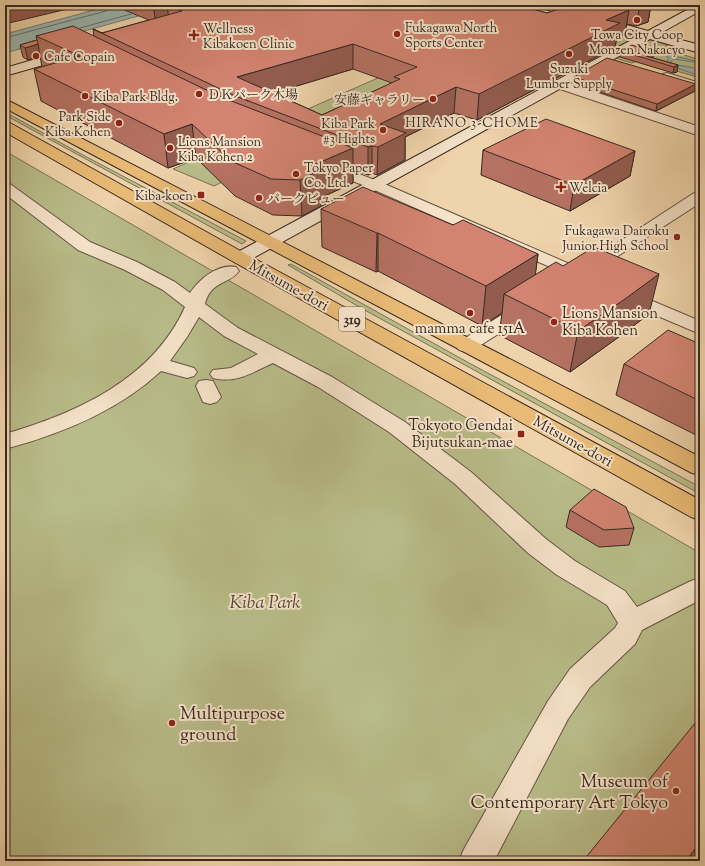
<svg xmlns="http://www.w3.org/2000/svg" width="705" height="866" viewBox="0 0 705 866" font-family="'Sorts Mill Goudy','Noto Serif JP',serif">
<rect width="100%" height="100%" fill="#efd3aa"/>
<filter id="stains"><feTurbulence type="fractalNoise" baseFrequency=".005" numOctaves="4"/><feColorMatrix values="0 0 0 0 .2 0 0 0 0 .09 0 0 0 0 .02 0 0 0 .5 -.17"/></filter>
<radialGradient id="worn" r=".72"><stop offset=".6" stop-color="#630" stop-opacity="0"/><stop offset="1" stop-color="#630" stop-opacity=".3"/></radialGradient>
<!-- green -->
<path fill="#b8bc89" stroke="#787256" d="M506,21L620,31L668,45L662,48L700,60V78L640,60L632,63L598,53L535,31L214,186L173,169Z
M5,112L81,154L246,241L242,244L5,115Z
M5,151L700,553V861H5Z
M291,264L469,363L700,487V494L361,308L288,265Z"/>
<!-- water -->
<path fill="#9bb6b0" stroke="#737e77" d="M113,5H178L5,53V34Z
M670,55L700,62V63L674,59L670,62L672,64L700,69V76L668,65L667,61L669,58L666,56Z"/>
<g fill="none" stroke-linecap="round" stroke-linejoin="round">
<!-- shore -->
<path stroke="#697069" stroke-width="1" d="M80,28L131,14
M5,38L106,11L109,9L110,5"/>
<defs>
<path id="lane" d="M682,5L700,6V10L683,7Z"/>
<path id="street" d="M667,73L700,83V91L663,80L661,77L663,74Z
M559,80L700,127V136L554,87L553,84L554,81Z
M325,161L380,182L579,268L694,193L700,191V203L590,274L591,276L588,280L582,281L370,188L320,168L318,165L320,162Z
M5,182L10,184L90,242L137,262L175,282L190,293C199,279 219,263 236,267L239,271C229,285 211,280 205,304L238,328L332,377L405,422L471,472L546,539L575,561L625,591L637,607L691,581L700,578V600L642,630L635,644L590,687L568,719L494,861H459L464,849L548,701L570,669L615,628L618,623L607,605L557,575L528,553L455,484L389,432L318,387L273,363C253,372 236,384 213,378L210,374L213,370L231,368L258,354L224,336L199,317L187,337L170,361L194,368L197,372L194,376L187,378L161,371C118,411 61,434 5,449V434C77,413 153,379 185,307L163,290L125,270L78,250L5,194Z
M624,289L700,321V334L618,299L615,295L618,291Z
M526,302L533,304L535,308L533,312L473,350L466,352L459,350L456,346L459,342L519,304Z
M206,380L213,381L221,397L217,402L210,404L203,402L196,386L199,381Z"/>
<path id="secondary" d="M537,5H554L648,31L696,5H700V11L659,34L700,45V53L650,39L246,262L240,263L234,262L231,258L234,254L639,36L538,7Z
M70,49L74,50L76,53L74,56L5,76V68Z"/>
<path id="primary" d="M5,99L700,457V475L692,473L5,108Z
M5,122L10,123L246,254L700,500V520L691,517L234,262L5,132Z"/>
</defs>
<!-- lane casing -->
<use href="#lane" stroke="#655444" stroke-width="2"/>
<!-- street casing -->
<use href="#street" stroke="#655444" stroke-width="2"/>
<!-- secondary casing -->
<use href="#secondary" stroke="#372922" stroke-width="2"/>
<!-- primary casing -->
<use href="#primary" stroke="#372922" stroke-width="2"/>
<!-- lane -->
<use href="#lane" fill="#f5e2c8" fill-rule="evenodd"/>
<!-- street -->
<use href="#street" fill="#f5e2c8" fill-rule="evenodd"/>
<!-- secondary -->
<use href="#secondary" fill="#f5e2c8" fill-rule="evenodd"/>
<!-- primary -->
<use href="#primary" fill="#e8ba75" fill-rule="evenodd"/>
</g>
<!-- wall -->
<path fill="#b57161" stroke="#372922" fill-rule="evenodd" d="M112,5H518L547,13L571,5H651L648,22L636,26L627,24L625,34L617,37L615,47L477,120L454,113L405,137V160L377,175L372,173L368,175L353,169V183L320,198L321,206L302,216L273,215L235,196L196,158L168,168L41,101L34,69L43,67H42L40,56L28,60L23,57L20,45L37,40L36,36L94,37L93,29L102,33L149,20ZM353,69L392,83L322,115L273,93Z
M621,51L653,58L678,65L677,72L673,73L620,57Z
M574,77L696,84L695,91L656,111L573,83Z
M483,150L635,151L630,176L570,211L481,175Z
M321,209L453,225L538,254L535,275L649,314L616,339L570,372L499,335L502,313L482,326L378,271L376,272L322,247Z
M700,344V437L616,395L624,364Z
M570,510L634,528L629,545L599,547L566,527Z"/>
<!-- shaded-wall -->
<path fill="#935c4f" stroke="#372922" d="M5,5H84L5,24Z
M153,5H218L182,11L167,6L169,19L156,23Z
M640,5H651L648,22L636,26Z
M629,10L625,34L617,37L615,47L477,120L479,94L606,20Z
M38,44L40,56L28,60L25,48Z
M353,44V69L247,101L237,77Z
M654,52L653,58L646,56Z
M678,65L677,72L673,73L674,67Z
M696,84L695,91L656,111L657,104Z
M456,87L454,113L405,137V160L377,175L378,147L380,124Z
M192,124L196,158L168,168L164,134Z
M372,146V173L368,175V147Z
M353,148V183L320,198L321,206L302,216L300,180L311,166Z
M635,151L630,176L570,211L574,185Z
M377,233H378V271L376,272Z
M538,254L533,294H504L502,313L482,326L486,286Z
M659,274L649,314L616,339L570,372L578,331Z
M700,842V851L693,861H686Z"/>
<!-- building -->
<path fill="#d28371" stroke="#372922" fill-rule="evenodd" d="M171,5H518L547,13L571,5H609L629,10L606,20L620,23L479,94L456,87L380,124L406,133L378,147L372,146L368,147L233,95L93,29L102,33L182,11L167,6ZM353,44L417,67L394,77L400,79L322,115L237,77Z
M73,26L221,97L353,148L311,166L320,170L300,180L271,179L231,161L192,124L164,134L34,69L80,56L36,36Z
M37,40L38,44L25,48L20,45Z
M632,45L654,52L646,56L678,65L674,67L621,51Z
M607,58L696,84L657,104L574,77Z
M546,119L635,151L574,185L483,150Z
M363,187L453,225L463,220L538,254L486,286L378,233H377L321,209Z
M594,247L659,274L625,299L578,331L504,294L556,262L563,266Z
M668,330L700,344V401L624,364Z
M594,489L626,507L634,528L604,530L570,510Z
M700,717V842L686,861H583Z"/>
<!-- markers -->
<g fill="#8f2418" stroke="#f5e2c8" stroke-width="1.5">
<circle cx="637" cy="20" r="4"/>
<circle cx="397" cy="34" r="4"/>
<path d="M192 29h4v4h4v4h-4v4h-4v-4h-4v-4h4z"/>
<circle cx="569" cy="54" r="4"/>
<circle cx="36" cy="56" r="4"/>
<circle cx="199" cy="94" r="4"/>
<circle cx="85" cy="96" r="4"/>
<circle cx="433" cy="99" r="4"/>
<circle cx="119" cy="123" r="4"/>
<circle cx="383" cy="130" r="4"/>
<circle cx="170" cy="148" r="4"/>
<circle cx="296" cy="174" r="4"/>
<path d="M559 181h4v4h4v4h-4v4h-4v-4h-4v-4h4z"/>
<rect x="197" y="191" width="8" height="8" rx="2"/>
<circle cx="259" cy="198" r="4"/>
<circle cx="677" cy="237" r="4"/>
<circle cx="470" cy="313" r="4"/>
<circle cx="554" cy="322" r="4"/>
<rect x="517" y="430" width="8" height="8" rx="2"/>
<circle cx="172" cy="723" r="4"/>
<circle cx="676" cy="791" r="4"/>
</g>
<g text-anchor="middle" stroke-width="4" stroke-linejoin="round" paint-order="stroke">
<!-- far-poi labels -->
<g font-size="13" fill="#372922" stroke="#f5e2c8" text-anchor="start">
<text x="405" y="32">Fukagawa North<tspan x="405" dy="15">Sports Center</tspan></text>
<text x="203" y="33">Wellness<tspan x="203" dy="15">Kibakoen Clinic</tspan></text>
<text x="637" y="39" text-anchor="middle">Towa City Coop<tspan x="637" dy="15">Monzen Nakacyo</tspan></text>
<text x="44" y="61">Cafe Copain</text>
<text x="569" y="73" text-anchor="middle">Suzuki<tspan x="569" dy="15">Lumber Supply</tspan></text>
<text x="207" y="99">ＤＫパーク木場</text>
<text x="93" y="101">Kiba Park Bldg.</text>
<text x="425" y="104" text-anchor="end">安藤ギャラリー</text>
<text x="111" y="121" text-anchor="end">Park Side<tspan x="111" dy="15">Kiba Kohen</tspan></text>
<text x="375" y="128" text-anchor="end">Kiba Park<tspan x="375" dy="15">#3 Hights</tspan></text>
<text x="178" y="146">Lions Mansion<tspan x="178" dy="15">Kiba Kohen 2</tspan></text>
<text x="304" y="172">Tokyo Paper<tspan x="304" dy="15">Co. Ltd.</tspan></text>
<text x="569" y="192">Welcia</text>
<text x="193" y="200" text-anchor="end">Kiba-koen</text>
<text x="267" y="203">パークビュー</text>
<text x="669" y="235" text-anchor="end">Fukagawa Dairoku<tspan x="669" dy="15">Junior High School</tspan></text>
</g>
<!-- far-neighbourhood labels -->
<g font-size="13" letter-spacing="1" fill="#372922" stroke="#f5e2c8">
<text x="472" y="127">HIRANO 3-CHOME</text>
</g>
<!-- shield labels -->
<rect fill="#f5e2c8" stroke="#706054" stroke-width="1" x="339" y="307" width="26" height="24" rx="3"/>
<g font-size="14" font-weight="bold" fill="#372922">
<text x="352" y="324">319</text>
</g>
<!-- street labels -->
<g font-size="15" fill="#372922" stroke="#f5e2c8">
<text transform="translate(289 285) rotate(29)" y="5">Mitsume-dori</text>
<text transform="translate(573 441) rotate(29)" y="5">Mitsume-dori</text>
</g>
<!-- poi labels -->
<g font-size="15" fill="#372922" stroke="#f5e2c8" text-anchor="start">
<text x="562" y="318">Lions Mansion<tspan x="562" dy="17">Kiba Kohen</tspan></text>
<text x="470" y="333" text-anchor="middle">mamma cafe 151A</text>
<text x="513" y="430" text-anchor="end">Tokyoto Gendai<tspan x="513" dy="17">Bijutsukan-mae</tspan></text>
</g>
<!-- near-park labels -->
<g font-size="18" font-style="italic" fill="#514637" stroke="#f5e2c8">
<text x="265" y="608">Kiba Park</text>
</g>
<!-- near-poi labels -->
<g font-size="18" fill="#372922" stroke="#f5e2c8" text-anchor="start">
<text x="180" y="719">Multipurpose<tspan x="180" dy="21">ground</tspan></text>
<text x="668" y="787" text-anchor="end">Museum of<tspan x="668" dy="21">Contemporary Art Tokyo</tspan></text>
</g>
</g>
<!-- margin -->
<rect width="705" height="866" fill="none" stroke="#efd3aa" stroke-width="20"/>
<rect x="6" y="6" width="693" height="854" fill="none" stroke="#372922" stroke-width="2"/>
<rect x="10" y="10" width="685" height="846" fill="none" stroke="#372922"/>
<rect width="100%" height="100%" filter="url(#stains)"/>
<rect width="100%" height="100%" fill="url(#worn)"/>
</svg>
